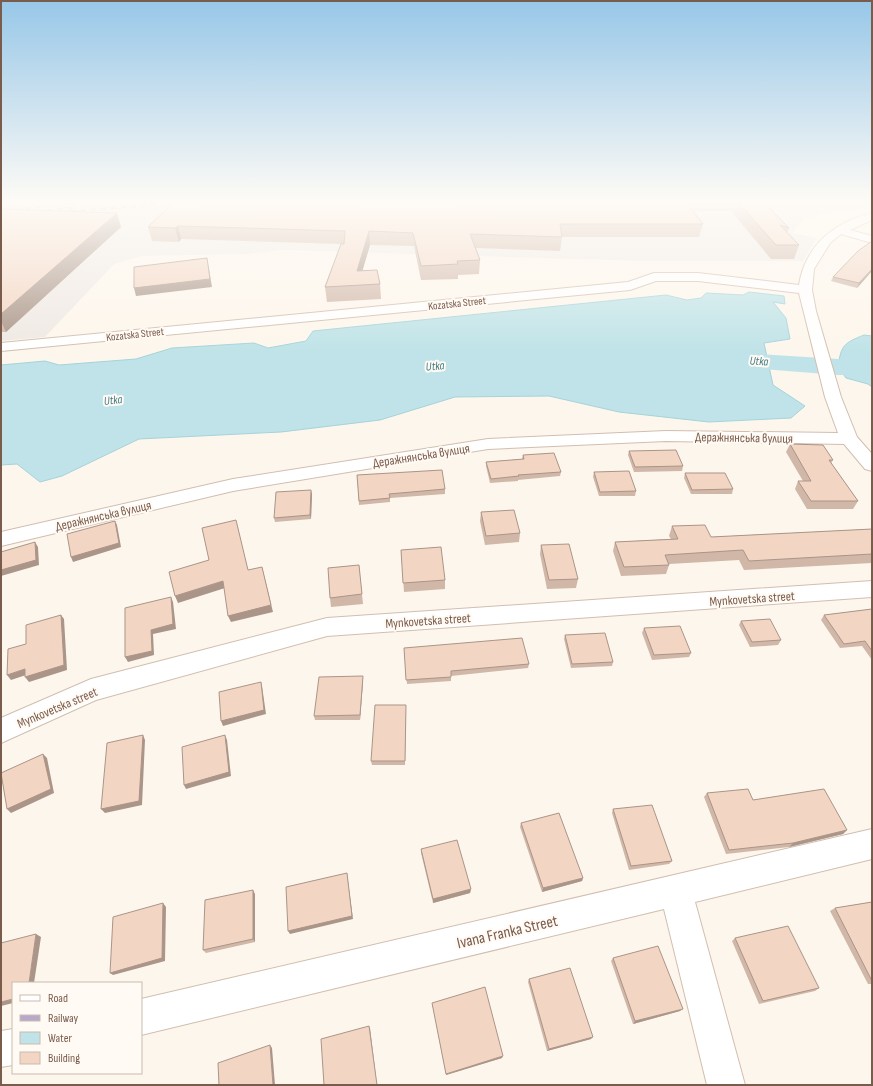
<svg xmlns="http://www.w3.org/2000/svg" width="873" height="1086" viewBox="0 0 873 1086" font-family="'Sofia Sans Condensed',sans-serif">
<rect width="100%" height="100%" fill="#fdf6ec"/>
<!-- industrial -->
<path fill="#efe9e4" d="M1,201H872V206L804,218L793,233L817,238L803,261H643L283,250L247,254L141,256L114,264L45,337L1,341Z"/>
<!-- water -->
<path fill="#bfe3e8" stroke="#a5d3da" d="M749,292L784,296L785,304L773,302L786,318L790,339L764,343L773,385L805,406L791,418L709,422L619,412L549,396L455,397L380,420L281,432L139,439L62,476L40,482L17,464L1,465V365L45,361L59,365L136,359L172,348L254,343L268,348L306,341L313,331L666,295L687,300L701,298L706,293L743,295Z
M864,335L872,336V387L868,384L846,378L838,367C841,345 844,343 864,335Z"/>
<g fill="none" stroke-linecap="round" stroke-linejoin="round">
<!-- river -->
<path fill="#bfe3e8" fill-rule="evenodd" d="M723,352L838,359H872V375H838L723,366L714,364L711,359L714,354Z"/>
<defs>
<path id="minor" d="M872,213V220L850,230L872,236V243L841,234L830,243L814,269L812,290L816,311L841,397L857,437L872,454V471L865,469L844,444L666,441L488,449L233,491L1,546V532L233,479L488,439L666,431L838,433L825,397L799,293L698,281H656L630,290L1,351V343L628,282L654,273H698L799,285C805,246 834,222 872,213Z
M872,581V597L327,636L96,700L1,743V718L91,679L327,618Z
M872,829V859L695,902L745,1085H707L664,909L141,1035V999Z
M13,1029V1065L1,1067V1031Z"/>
</defs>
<!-- minor casing -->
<use href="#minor" stroke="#d1beb0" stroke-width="2"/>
<!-- minor -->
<use href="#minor" fill="#fff" fill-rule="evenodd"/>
<defs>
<path id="rail" d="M65,204L90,201
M1,212L39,207
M33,212L73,208
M66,212L196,201"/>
</defs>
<!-- rail casing -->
<use href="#rail" stroke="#b9a8c9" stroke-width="2.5"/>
<!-- rail -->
<use href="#rail" stroke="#fffaf3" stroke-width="1.5" stroke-dasharray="5" stroke-linecap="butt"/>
</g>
<!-- wall -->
<path fill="#d1b7a8" d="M457,201H762L789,228L787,233L799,245L794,259H771L731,211H693L703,224L699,237H562L560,251L476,248L480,260L479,274L458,275V279L421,280L414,246L370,245L362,271L380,284L381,299L327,302L325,287L341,244L181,239L179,242L152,241L148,227L202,203L360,202L457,204Z
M1,209L121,227L6,332H1Z
M872,271L857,288L831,281L833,277Z
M790,444L833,460L831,463L858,501L853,509H807L795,489L798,481H803L786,452Z
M629,451L683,466L682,471L634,472L628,455Z
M523,455L561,472L560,476L518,480V481L490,483L486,466V462L522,459Z
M594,472L636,491L635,496H599L593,477Z
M685,473L733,489L732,494H691L684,478Z
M357,475L445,489V494L390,498V502L359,505Z
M312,494L311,519L275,522L274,518Z
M481,512L520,533L519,542L485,545L480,521Z
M672,526L711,537L872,529V563L744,570L739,560L669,564V565L666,574L621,576L613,551L615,542L671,539L669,536Z
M541,545L578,579L576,588L547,589L540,554Z
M401,550L445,580V589L404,592Z
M359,565L363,604L331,607L330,598Z
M872,609V660L862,646L840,648L821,620L824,615Z
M741,621L781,640L778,645L750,647L739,625Z
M644,628L691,653L689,657L652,660L642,633Z
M565,635L613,662L612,666L571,668L564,639Z
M404,648L529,664L528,668L451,676V681L407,684Z
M363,681L360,720H315L314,716Z
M406,709L405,765H372L371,761Z
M707,793L753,800L847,830L843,834L789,847L726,854L704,797Z
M613,809L672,861L669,864L629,870L612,813Z
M521,823L583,878L582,881L542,892L520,827Z
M421,849L471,889L470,893L433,903L421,853Z
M255,894V942L206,953L203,950Z
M872,902V984H868L830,911L835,908Z
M735,938L819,988L815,991L759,1004L732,941Z
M613,958L680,1011L633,1024L611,961Z
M529,979L591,1039L547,1051L528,982Z
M432,1003L502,1058L446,1075Z"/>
<!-- shaded-wall -->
<path fill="#aa9588" d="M1,201H11L1,202Z
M117,213L121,227L6,332L1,321V314Z
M178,226L181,239L179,242L175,228Z
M369,231L370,245L358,286L357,271Z
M207,258L212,287L136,296L134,288Z
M872,269V271L857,288L859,283Z
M311,490L312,494L311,519L310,515Z
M115,521L117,525L121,547L73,562L71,557Z
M35,542L38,547L39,565L1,576V570Z
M262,567L273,612L231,622L228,616Z
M223,581L225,588L178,603L175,596Z
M171,597L173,602L176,629L153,634L154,655L128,662L125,657L151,630Z
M61,615L64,619L67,670L29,682L25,677Z
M25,669L29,674L11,680L7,675Z
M363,676V681L360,720V715Z
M261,682L262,686L266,714L223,726L221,721Z
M143,735L145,740L142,805L105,813L101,809Z
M225,735L227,740L231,776L186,789L184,785Z
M43,754L47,758L54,793L11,813L7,809Z
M847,830L843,834L789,847L793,843Z
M347,873L353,919L290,934L288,931Z
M583,878L582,881L542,892L543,888Z
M471,889L470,893L433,903V899Z
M253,890L255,894V942L253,939Z
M163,903L166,907L165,961L113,975L110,973Z
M36,934L41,937L34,983H29Z
M13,999V1003L1,1006V1002Z
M683,1009L680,1011L633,1024L635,1021Z
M369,1026L370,1028L377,1085Z
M593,1037L591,1039L547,1051L549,1049Z
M270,1045L272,1048L275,1085H273Z
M503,1056L502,1058L446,1075V1074Z"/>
<!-- building -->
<path fill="#f3d5c3" stroke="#aa9588" d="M205,201H360V202L458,204V201H685L703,224H560L562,237L470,234L480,260L457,261L458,264L421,266L413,233L369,231L357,271L377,270L380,284L325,287L341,244H344L345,231L178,226L175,228L148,227L173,203H202Z
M737,201H762L789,228L780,225L799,245H776Z
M1,209L117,213L1,314Z
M872,241V269L859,283L833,277L858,251Z
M207,258L210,279L134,288V267Z
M790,444L823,445L833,460H829L858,501H811L798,481H811Z
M676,450L683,466L635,467L629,451Z
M554,453L561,472L518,475L519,476L491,479L486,462L524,459L523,455Z
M442,470L445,489L389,494L390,498L359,501L357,475Z
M629,471L636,491L600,492L594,472Z
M685,473H725L733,489L692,490Z
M311,490L310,515L274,518L276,492Z
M514,510L520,533L486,536L481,512Z
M236,520L248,570L262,567L271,605L228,616L223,581L175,596L169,572L209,560L202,528Z
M115,521L119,543L71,557L67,534Z
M705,525L711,537L872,529V554L749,561L743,550L665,555L669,565L624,567L615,542L678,539L672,526Z
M35,542L36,560L1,570V552Z
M569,544L578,579L549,580L541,545Z
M441,547L445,580L403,583L401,550Z
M359,565L362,594L330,598L328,568Z
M171,597L173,624L151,630L152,651L125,657V608Z
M872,609V651L865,641L844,644L824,615Z
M61,615L64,665L25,677V669L7,675L8,649L26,644V625Z
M770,619L781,640L752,642L741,621Z
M680,626L691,653L654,655L644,628Z
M605,633L613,662L572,664L565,635Z
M522,638L529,664L451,671V677L406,680L404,648Z
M363,676L360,715L314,716L319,677Z
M261,682L264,710L221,721L219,692Z
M375,705H406L405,761H371Z
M143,735L139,801L101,809L107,743Z
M225,735L229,772L184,785L182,747Z
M43,754L51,789L7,809L1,773Z
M748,789L753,800L824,789L847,830L793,843L729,850L707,793Z
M652,805L672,861L631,866L613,809Z
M559,813L583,878L543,888L521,823Z
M457,840L471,889L433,899L421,849Z
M347,873L352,916L288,931L286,887Z
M253,890V939L203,950L205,900Z
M872,902V981L835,908Z
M163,903L162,958L110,973L113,917Z
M788,926L819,988L763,1001L735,938Z
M36,934L29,983H13V999L1,1002V943Z
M658,946L683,1009L635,1021L613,958Z
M570,968L593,1037L549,1049L529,979Z
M485,987L503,1056L446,1074L432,1003Z
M369,1026L377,1085H324L321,1039Z
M270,1045L273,1085H219L218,1063Z"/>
<!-- sky -->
<linearGradient id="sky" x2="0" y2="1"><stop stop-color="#97c7e8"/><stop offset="0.57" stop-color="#fefbf6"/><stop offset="1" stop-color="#fefbf6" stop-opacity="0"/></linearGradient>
<rect width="873" height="353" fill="url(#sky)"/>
<g text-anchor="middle" stroke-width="4" stroke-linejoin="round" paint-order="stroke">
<!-- far-street labels -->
<g font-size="11" fill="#7a5c4d" stroke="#fffaf3">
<text transform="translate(457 303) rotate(-6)" y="4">Kozatska Street</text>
<text transform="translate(135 334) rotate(-6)" y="4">Kozatska Street</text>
</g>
<!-- far-water labels -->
<g font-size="12" font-style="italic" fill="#437c86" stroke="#fffaf3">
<text transform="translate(759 361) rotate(3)" y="4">Utka</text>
<text transform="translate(435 366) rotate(-5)" y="4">Utka</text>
<text transform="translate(113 400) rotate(-6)" y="4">Utka</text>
</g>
<!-- street labels -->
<g font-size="13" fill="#7a5c4d" stroke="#fffaf3">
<text transform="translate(744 437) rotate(1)" y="5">Деражнянська вулиця</text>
<text transform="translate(421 455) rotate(-9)" y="5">Деражнянська вулиця</text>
<text transform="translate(103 515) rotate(-13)" y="5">Деражнянська вулиця</text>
<text transform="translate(752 598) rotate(-4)" y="5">Mynkovetska street</text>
<text transform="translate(428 620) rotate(-4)" y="5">Mynkovetska street</text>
<text transform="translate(57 707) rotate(-23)" y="5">Mynkovetska street</text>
</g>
<!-- near-street labels -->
<g font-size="16" fill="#7a5c4d" stroke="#fffaf3">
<text transform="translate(507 931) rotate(-13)" y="6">Ivana Franka Street</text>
</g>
</g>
<!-- border -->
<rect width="873" height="1086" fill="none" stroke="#7a5c4d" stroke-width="4"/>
<!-- legend -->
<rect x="12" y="982" width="130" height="92" fill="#fffaf3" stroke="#cabbb1"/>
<rect x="20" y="995" width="20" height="6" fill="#ffffff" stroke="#cabbb1"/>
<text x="48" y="1002" font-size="12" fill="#7a5c4d">Road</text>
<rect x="20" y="1015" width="20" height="6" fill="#b9a8c9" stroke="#cabbb1"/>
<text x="48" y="1022" font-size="12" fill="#7a5c4d">Railway</text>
<rect x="20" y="1032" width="20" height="12" fill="#bfe3e8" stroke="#cabbb1"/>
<text x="48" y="1042" font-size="12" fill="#7a5c4d">Water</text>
<rect x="20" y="1052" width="20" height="12" fill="#f3d5c3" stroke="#cabbb1"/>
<text x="48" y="1062" font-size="12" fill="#7a5c4d">Building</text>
</svg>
